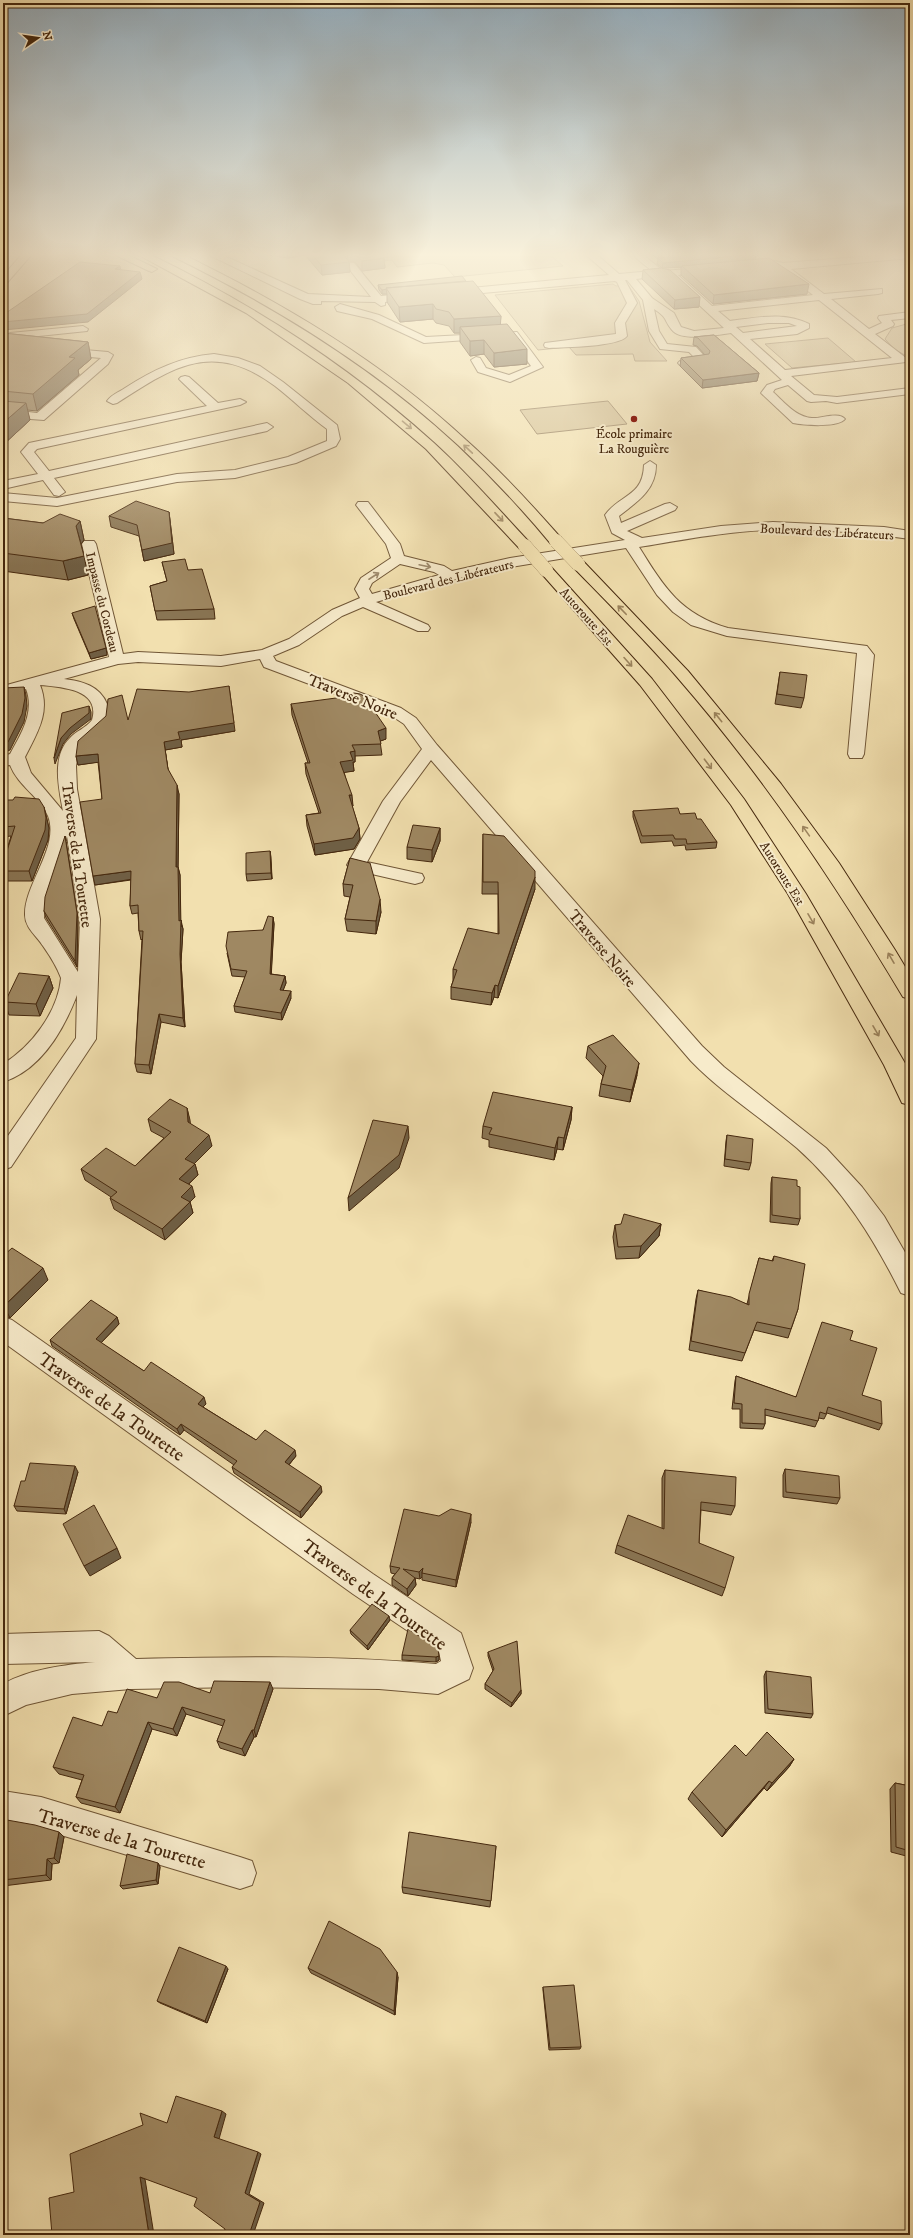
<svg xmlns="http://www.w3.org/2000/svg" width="913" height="2238" viewBox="0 0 913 2238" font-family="'IM FELL DW Pica',serif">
<rect width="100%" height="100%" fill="#f2e0af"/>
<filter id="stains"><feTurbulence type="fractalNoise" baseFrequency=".005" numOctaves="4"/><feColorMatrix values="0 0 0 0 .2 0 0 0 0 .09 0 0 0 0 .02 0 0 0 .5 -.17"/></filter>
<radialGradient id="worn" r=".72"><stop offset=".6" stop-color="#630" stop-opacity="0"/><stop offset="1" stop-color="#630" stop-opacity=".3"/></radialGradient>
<!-- green -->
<path fill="#d5c194" stroke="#8d7451" d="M407,253H548L563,266L455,277L444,265L433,263L397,267L392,260L359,263Z
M613,284L616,286L628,285L639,301L650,342L667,361H635L633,354L576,355L569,347L538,350L495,295Z
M910,323V358L894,349L885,339L892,328Z
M828,338L856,362L792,368L765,344Z
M608,401L627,424L537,434L520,410Z"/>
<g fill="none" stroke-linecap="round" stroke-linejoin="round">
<defs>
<path id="minor" d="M205,253H218L308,294L371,297L346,265L351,262L354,263L381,296L416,293L421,296L416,299L385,302V305L381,306L375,302L321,301V304H313L300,299Z
M584,253H595L619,274L652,271L630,253H641L663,271L714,267V271L711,272L678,275L712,306L813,295L780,269H773L770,266L748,267V263L770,260L783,263L910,253V258L791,269L824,294L882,289V293L878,294L831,299L869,329L882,323L878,318L879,316L910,312V318L891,320L894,324L893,326L875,334L906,358L907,360L906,362L791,376L814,395L837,397L910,388V394L837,403L826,401L811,402L807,401L788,385L775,389L773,392C785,403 796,417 812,418C820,419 839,411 845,419C838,428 803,425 793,423L761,393L767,385L782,380L731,333C717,335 681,342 672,330C663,319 669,319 654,309L659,331L667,344L696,347L708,360L707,362L680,365L678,363L680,361L695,358L689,352L660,349L649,331L643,300L627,280H625L637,303L625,323L627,336C619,347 564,347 549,348L545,347L544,345L545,343L616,334L615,323L627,303L617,282L615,281L450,296L445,293L450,290L609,275ZM662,276L670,278L724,328L694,331L681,327L674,313L652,298L636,279ZM819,300L892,358L785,370L750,339L797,334L809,328V324C784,311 756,318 730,321L718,311ZM768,323H789L797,326L743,333L736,327Z
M340,304L379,315L426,337L517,332L543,367L510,382L478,372L471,360L476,357L480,358L486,368L509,375L531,366L510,337L424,343L372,319L337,311L335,307Z
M83,326L88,329L87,331L10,339L5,336L10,333Z
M3,343L108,352L113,355L108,364L44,420L3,417V409L37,413L101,358L3,349Z
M214,354L238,358L260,366L283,382L337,425L340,439L336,446L296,463L235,478L177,482L57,506L3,501V493L57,498L177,474L235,470L288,457L327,441V429C309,416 293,400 275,386C213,340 174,366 117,403L113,404L107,401C111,395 119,392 125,388C153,370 180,357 214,354Z
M185,376L189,377L218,403L240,399L246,402L240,405L37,449L34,452L49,471L267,423L273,427L267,431L54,478L65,492L59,496L54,495L43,480L3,489V481L38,474L21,452L29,443L207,406L181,381L179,379L181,377Z
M650,461L656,465C656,490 637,502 619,516L621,523L665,504L670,503L677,507L675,510L627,531L642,538L721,526L773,522L884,527L910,531V539C868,533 815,529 773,530C728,531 683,540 639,547C664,587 680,614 728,628L867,646L874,655L864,754L862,758H850L848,754L857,653L727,636L691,625L673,612L657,595L626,548L481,572L376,602L428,625L430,628L428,631H418L363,607L342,616L299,645L273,656L276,661L401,708L416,718L437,745L702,1046L724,1067L826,1148L862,1187L884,1216L910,1261V1296L901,1293C874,1239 843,1189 797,1148C762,1118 723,1094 691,1061L431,760L400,802L367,862L422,874L424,878L422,882L415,884L350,869L347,865L383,801L422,749L404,724L389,714L264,667L260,659L221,666L138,662L118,664L64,679C82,681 100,686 107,704C109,710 110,717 107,723C100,734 88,738 79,748L76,766L77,789L100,919L96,1039L11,1167L3,1170V1143L76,1038L77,995C64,1029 41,1070 3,1082V1064C31,1047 58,1012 61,978C57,967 50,956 43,946C37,936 25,928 25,915C24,884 60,847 48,816C41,798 18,786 10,765L3,766V756L10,754C21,734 35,712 26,689L3,696V686L109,657L82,544L84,541H94L96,544L123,654L138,652L221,656L262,650L289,639L332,610L360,598L355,589L361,578L391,558L386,544L356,505L358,502H368L400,544L404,556L444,566L452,571L510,558L625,540L612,533L605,515C620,494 643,497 644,465ZM400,564L434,572L439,575L372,594L369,589L372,583ZM40,685C61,687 101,689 92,720C86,728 76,731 70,738C51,756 59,789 63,811L31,773L25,757C37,733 51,712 40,685ZM67,836L80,919L78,972L44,918L45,903Z
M3,1317L12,1320L373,1574L461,1633L473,1668L469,1679L438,1694L379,1689L239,1687L131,1689L72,1694L26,1705L3,1716V1684C30,1669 64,1665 95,1662L3,1664V1634L99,1631L109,1636L136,1659C236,1657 336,1655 436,1664L441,1661L439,1652L353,1594L3,1342Z
M3,1791L41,1797L240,1857L252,1861L256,1873L252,1885L240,1889L41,1829L3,1823Z"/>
<path id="major" d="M23,253H33L6,284L3,285V276Z"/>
<path id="highway" d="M111,253H124L157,269L152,272L149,271Z
M135,253H147C251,303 348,365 434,443C468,474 498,509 530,543L532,546L530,549H520L426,449L348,383L246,313Z
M174,253H180C283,303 382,362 466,440C500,470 531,504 561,538L563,541L561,544H551C522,509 491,476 458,445C374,367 276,307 174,257L172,255Z
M578,560L583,561L688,671L781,784L839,863L895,950L910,975V999L903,997C835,883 764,777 677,677C644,639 608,603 573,567L571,564Z
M546,566L551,567L652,679L744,799L806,894L906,1065L910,1074V1105L902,1103L884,1065L788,894L731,805L640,685L541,573L539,570Z"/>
</defs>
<!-- minor casing -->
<use href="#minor" stroke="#705636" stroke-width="2"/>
<!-- major casing -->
<use href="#major" stroke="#45280e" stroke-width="2"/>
<!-- highway casing -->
<use href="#highway" stroke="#45280e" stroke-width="2"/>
<!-- minor -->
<use href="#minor" fill="#f7ebcb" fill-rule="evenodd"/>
<!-- major -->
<use href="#major" fill="#f2e0af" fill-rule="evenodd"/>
<!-- highway -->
<use href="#highway" fill="#f2e0af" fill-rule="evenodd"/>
<defs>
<path id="highway-bridge" d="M556,541L578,564
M525,546L546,570"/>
</defs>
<!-- highway-bridge casing -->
<use href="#highway-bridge" stroke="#45280e" stroke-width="14" stroke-linecap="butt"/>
<!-- highway-bridge -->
<use href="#highway-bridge" stroke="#f2e0af" stroke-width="14"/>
</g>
<!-- wall -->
<path fill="#897554" stroke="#45280e" d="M266,253H380L384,258L385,268L362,271L355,262H349L350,272L322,275L305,255L288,258L267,255Z
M650,253H784L756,255L755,260L807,294L713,304L681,275V267L663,268L699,307L674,309L642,279L643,270L662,268L657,264L658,259Z
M466,281L501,316L500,325L527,364L494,367L484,354L470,356L460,342V333H454L449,326L436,323L433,319L400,322L387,302V294H382L379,290L378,285Z
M3,333L88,342L91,359L78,370L79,375L37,411L27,410L30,420L3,445Z
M714,335L759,373L757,381L702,388L680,366L681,358L705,355L697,346L693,345L694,337Z
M169,512L174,554L144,561L139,536L111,527L109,516Z
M3,518L43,523L80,521L84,540L81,544L88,575L68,580L3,571Z
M162,562L188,570L214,609L215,619L157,620L150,586L167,581Z
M72,613L107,655L91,659L74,619Z
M780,672L804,698L801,708L775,704Z
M291,704L386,739L380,741L382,755L355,756V762H353L354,771L344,772L353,806H352L359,828L360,839L354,849L315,855L307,826L306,815L319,813L306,774L305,763H308L292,715Z
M128,720L235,731L181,740L182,747L165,750L168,770L179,794L178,867L180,875V920L183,929L181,962L185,1027L161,1022L151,1074L137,1072L135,1064L142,939L141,940L139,931L138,913L132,914L130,906L131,880L95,885L102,799L98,762L78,765L76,756Z
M3,800L44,807L49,828L48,840L32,881H4L3,880V863L11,836L3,837Z
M633,811L680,814L697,819L717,842L716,848L686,850L685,845L674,846L672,841L641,843L633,817Z
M440,828V841L432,862L407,859V847Z
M483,834L535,889L498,998L494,997L491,1005L451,999V987L453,981V969L498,934V894H482Z
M66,842L78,919L77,967L46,918L44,911Z
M270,851L272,879L247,881L246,874Z
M350,858L381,912L376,934L347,931L345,919L350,897L344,896L343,884Z
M273,917L274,924L271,974L285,976L286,983L283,990L291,998L282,1020L235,1012L234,1006L245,977L232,976L227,953L263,930Z
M49,976L53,988L40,1016L9,1015L5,1002Z
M588,1046L637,1075L630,1102L599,1096L601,1084L603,1076L586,1058Z
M572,1107L571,1120L563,1150L557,1149L554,1160L489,1147V1140L482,1138L483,1126Z
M187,1108L190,1123L212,1146L194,1164H195L198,1175L189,1184L195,1197L190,1202L193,1213L165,1240L114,1209L110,1198L111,1197L85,1180L81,1169L135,1166L164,1138L151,1131L148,1119Z
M727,1135L751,1163L749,1170L724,1166L726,1141Z
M772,1177L797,1186L800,1219L798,1225L770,1222L771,1183Z
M661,1224L659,1236L639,1258L616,1259L613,1237L615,1225Z
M3,1256L48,1280L10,1318L6,1316L3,1313Z
M774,1256L798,1309L788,1338L754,1330L742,1361L689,1350L696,1299L698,1290L747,1304L759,1258L772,1261Z
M117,1317L119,1324L101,1343L144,1371L206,1404L203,1407L256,1440L296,1456L289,1465L322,1492L301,1518L234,1473L232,1467L234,1465L184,1430L180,1435L52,1346L50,1340Z
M850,1340L862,1395L882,1424L879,1430L827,1413L824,1419L819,1418L815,1427L765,1415V1424L763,1429L740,1428V1409H732L735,1381L736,1376L795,1397Z
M785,1469L840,1498L837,1504L783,1497V1475Z
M665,1470L735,1506L731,1515L701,1510L699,1543L725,1588L722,1596L615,1553L617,1545L662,1529V1478Z
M78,1472L66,1514L17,1511L14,1506L25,1481Z
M439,1516L471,1522L456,1587L422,1580V1577L420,1579L415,1578L416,1585L408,1596L392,1585V1578L395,1574L391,1573L390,1566Z
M390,1620L368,1650L351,1634L350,1630Z
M438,1648L439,1660L436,1662L402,1660V1655Z
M488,1652L521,1690V1694L511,1707L485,1689V1684L493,1671L488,1656Z
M766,1671L813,1714L811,1718L765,1713L764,1676Z
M273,1689L256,1737H254L245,1756L220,1748L217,1741L223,1726L186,1714L177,1736L152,1729L120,1813L81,1803L76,1797L82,1780L59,1774L53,1767L117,1713L157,1698L210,1693Z
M746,1756L794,1759L789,1767L767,1791L764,1788L722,1837L688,1799L692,1792Z
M895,1783L910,1786V1857L891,1852L890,1789Z
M3,1820L64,1837L59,1863L52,1864L51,1880L3,1886Z
M496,1846L490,1907L403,1893L402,1887Z
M158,1863L160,1867L158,1884L123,1889L120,1886Z
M308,1968L398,1977L395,2015L311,1973Z
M228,1969L207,2023L160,2003L157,2001Z
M543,1987L581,2047L580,2049L549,2050L543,1990Z"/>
<!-- shaded-wall -->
<path fill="#6f5f45" stroke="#45280e" d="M287,253H305V255L288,258Z
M346,253H348V262H349L350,272L322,275L321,265L344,255Z
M749,253H784L756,255L755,260L682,266V267L662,268L663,263Z
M384,258L385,268L362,271V261Z
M120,266L121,273L115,269Z
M140,272L142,279L88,322L3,330V322Z
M809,284L807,294L713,304L714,295Z
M386,289L387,294H382V290Z
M700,297L699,307L674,309L675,300Z
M433,304V319L400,322L399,307Z
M501,316L500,330L460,327V333H454V319Z
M484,340V354L470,356V341Z
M88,342L91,359L78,370L79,375L37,411L33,394L69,357Z
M527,349V364L494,367V353Z
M759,373L757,381L702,388L703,380Z
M26,403L30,420L3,445V423Z
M169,512L174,554L144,561L142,550Z
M80,521L84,540L81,544L76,526Z
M84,556L88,575L68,580L63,561Z
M106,648L107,655L91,659L89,653Z
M229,686L235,731L181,740L182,747L165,750L169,777L164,742L178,732Z
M24,687L26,695L27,706L24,722L10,750L3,753V744Z
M89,706L91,712V719L71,734L63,744L55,764L54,758L61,738Z
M386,728V739L378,742V731Z
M355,751V762H353L354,771L341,773L340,762L350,752Z
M98,754L100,762L78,765L76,756Z
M177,785L179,794L178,867L180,875L181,927V920L183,929L181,962L185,1027L183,1018L180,954L176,867Z
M349,795H352L353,806H350Z
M44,807L49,828L48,840L32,881L29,871Z
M359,828L360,839L354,849L315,855L314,844Z
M440,828V841L432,862V850Z
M65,836L66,842L78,919L77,967L75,961Z
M270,851L271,857L272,879L271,873Z
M131,871L133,879L95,885L93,876Z
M535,877V889L498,998V986Z
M380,899L381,912L376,934V921Z
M273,917L274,924L271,980L270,974Z
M49,976L53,988L40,1016L36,1004Z
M285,976L286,983L281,996L280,990Z
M495,985L494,997L491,1005L492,993Z
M291,991V998L282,1020L281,1013Z
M159,1014L161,1022L151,1074L149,1065Z
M639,1063L637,1075L630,1102L632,1090Z
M572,1107L571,1120L563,1150L564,1138Z
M187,1108L190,1120L191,1133L188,1122Z
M408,1126L409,1138L399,1168L349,1211L348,1198Z
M209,1135L212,1146L188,1170L185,1159Z
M558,1137L557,1149L554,1160L555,1148Z
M195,1164L198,1175L182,1190L179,1179Z
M192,1186L195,1197L184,1208L181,1197Z
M190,1202L193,1213L165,1240L162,1229Z
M661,1224L659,1236L639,1258L641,1246Z
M43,1268L48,1280L10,1318L4,1306Z
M117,1317L119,1324L98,1346L96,1339Z
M204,1397L206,1404L200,1410L198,1404Z
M181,1424L184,1430L180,1435L177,1429Z
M295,1450L296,1456L286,1468L285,1462Z
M75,1466L78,1472L66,1514L64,1509Z
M321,1486L322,1492L301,1518L300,1512Z
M471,1514V1522L456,1587V1580Z
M117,1548L121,1558L90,1576L84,1566Z
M423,1568L422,1573V1577L420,1579L419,1572Z
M415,1578L416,1585L408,1596L407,1589Z
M389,1616L390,1620L368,1650L367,1646Z
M439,1656V1660L436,1662V1657Z
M270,1682L273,1689L256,1737L254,1730Z
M521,1690V1694L511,1707L512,1703Z
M182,1707L186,1714L177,1736L173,1729Z
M148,1722L152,1729L120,1813L115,1807Z
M252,1730L254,1737L245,1756L242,1749Z
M794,1759L789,1767L767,1791L772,1783Z
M769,1781L764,1788L722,1837L726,1830Z
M59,1832L64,1837L59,1863L54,1858Z
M47,1859L52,1864L51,1880L46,1875Z
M158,1863L160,1867L158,1884L156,1880Z
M226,1966L228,1969L207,2023L205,2021Z
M397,1972L398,1977L395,2015L394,2011Z
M222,2111L226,2114L219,2139L214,2137Z
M258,2152L261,2154L249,2194L264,2203L253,2235H249L245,2193Z
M140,2177L145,2179L154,2235H149Z"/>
<!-- building -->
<path fill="#9f8862" stroke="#45280e" d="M311,253H346L344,255L349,262L321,265Z
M355,253H380L384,258L362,261Z
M658,253H754L756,254L663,263L658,258H664Z
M769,258L809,284L714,295L682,266Z
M80,262L120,266L115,269L140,272L87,314L3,322V315Z
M661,268L670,270L700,297L675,300L643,270Z
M462,276L466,281L386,288L387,289L382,290L378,285Z
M473,281L501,316L454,319L449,312L436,309L433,304L399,307L386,288Z
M507,324L527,349L494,353L484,340L470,341L460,327Z
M3,333L88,342L69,357L75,358L33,394L3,391Z
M714,335L759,373L703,380L681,358L709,354L710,351L698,338L694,337Z
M3,401L26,403L3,423Z
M136,501L169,512L172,543L142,550L137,525L109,516Z
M60,514L80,521L76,526L84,556L63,561L3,553V518L43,523Z
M185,559L188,570L202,569L214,609L155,611L150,586L167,581L162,562Z
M95,606L106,648L89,653L72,613Z
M780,672L807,675L804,698L777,694Z
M229,686L234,723L178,732L180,739L164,742L168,769L177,785L176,867H178L179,921L181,920L180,954L183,1018L159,1014L149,1065L135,1064L143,931H139L138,905L130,906L131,871L93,876L80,802L102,799L98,754L76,756L78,741L106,716L108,699L122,695L128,720L137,689L189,692Z
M24,687L25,698L22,714L8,742L3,744V688Z
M354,693L360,694L364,696L386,728L378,731L381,744L352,745L355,751L350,752L353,760L340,762L352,795H349L359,828L353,838L314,844L306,815L321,813L305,763H310L291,704L336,698Z
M89,706V713L70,728L61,738L54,758L62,713Z
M15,797L39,799L44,807L46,818L45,830L29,871H3V863L15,826L3,827V800H13Z
M678,808L680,814L695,813L697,819H701L717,842L687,844L686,839H675L673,835L642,836L633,811Z
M413,825L440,828L432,850L407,847Z
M483,834L504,836L535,871V877L498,986L495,985L492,993L451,987L457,970L453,969L468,928L499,934L498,882H483Z
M65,836L77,913L75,961L44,911L45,897Z
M270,851L271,873L246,874V853Z
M350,858L370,863L380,899L376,921L345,919L353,885L343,884Z
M268,916L273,917L270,974L285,976L280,990L291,991L281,1013L234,1006L247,971L231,969L226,946L228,932L263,930Z
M19,973L49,976L36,1004L5,1002Z
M613,1035L639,1063L632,1090L601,1084L606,1066L588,1046Z
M493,1092L572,1107L564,1138L558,1137L555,1148L489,1134L492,1128L483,1126Z
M170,1099L187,1108L188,1122L209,1135L185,1159L195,1164L179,1179L192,1186L181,1197L190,1202L162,1229L110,1198L117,1192L81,1169L106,1148L135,1166L171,1132L148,1119Z
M373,1120L408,1126L399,1155L348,1198Z
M727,1135L753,1139L751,1163L725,1159Z
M772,1177L797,1180V1186L800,1187V1219L772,1215Z
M624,1214L661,1224L641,1246L618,1247L615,1225L621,1224Z
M12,1248L43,1268L4,1306H3V1256Z
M774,1256L805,1264L798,1309L791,1329L757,1322L745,1353L691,1341L698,1290L731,1297L749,1305V1294L759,1258L773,1261Z
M91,1300L117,1317L96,1339L144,1371L151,1362L204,1397L198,1404L256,1440L265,1430L295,1450L285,1462L321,1486L300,1512L232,1467L237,1461L181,1424L177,1429L50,1340Z
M822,1322L853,1331L850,1340L877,1348L862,1395L881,1401L882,1424L828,1407L826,1414L820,1412L818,1421L765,1409V1424L742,1423V1404L734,1403L736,1376L796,1397Z
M30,1463L75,1466L64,1509L14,1506L21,1481H25Z
M785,1469L839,1476L840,1498L786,1492Z
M665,1470L736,1477L735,1506L701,1502L699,1543L734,1557L725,1588L617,1545L628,1515L664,1529Z
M94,1505L117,1548L84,1566L63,1524Z
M404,1509L439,1516L451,1509L471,1514L456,1580L422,1573L423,1568L419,1572L403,1569L415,1578L407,1589L392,1578L400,1568L390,1566Z
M372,1604L389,1616L367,1646L350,1630Z
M408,1629L438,1648L439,1656L436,1657L402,1655Z
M517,1641L521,1690L512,1703L485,1684L494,1669L488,1652Z
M766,1671L811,1677L813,1714L768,1709Z
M214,1681L270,1682L254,1730H252L242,1749L217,1741L225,1720L182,1707L173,1729L148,1722L115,1807L76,1797L84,1775L53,1767L73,1717L102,1726L108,1711L117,1713L127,1689L157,1698L164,1682H179L210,1693Z
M767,1732L794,1759L772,1783L769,1781L726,1830L692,1792L735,1745L746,1756Z
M895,1783L910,1786V1851L896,1847Z
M3,1820H7L35,1825L59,1832L54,1858L47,1859L46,1875L3,1880Z
M409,1832L496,1846L491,1901L402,1887Z
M127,1854L158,1863L156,1880L120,1886Z
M329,1921L380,1949L397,1972L394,2011L308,1968Z
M179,1947L226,1966L205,2021L157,2001Z
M574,1985L581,2047L550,2048L543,1987Z
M176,2096L222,2111L214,2137L258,2152L245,2193L260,2202L249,2235H224L225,2229L194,2206L197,2198L140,2177L149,2235H52L49,2198L74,2192L70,2154L143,2125L140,2113L167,2123Z"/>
<!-- one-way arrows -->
<defs><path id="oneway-shaft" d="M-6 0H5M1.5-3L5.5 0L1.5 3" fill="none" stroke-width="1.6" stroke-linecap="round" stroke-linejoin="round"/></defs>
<g stroke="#9c845e">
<use href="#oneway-shaft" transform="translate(407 425) rotate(40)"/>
<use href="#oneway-shaft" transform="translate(468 449) rotate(-137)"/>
<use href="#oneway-shaft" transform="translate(499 517) rotate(47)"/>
<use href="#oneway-shaft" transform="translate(622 610) rotate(-134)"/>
<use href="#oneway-shaft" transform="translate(628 662) rotate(48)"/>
<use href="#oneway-shaft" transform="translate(718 717) rotate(-129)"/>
<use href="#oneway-shaft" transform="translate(708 764) rotate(53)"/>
<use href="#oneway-shaft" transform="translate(806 831) rotate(-125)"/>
<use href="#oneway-shaft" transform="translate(811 919) rotate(60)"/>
<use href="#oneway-shaft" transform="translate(891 958) rotate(-120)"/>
<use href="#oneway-shaft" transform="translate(876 1031) rotate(60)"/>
</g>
<g stroke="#9e8a6c">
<use href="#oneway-shaft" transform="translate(425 566) rotate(12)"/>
<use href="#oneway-shaft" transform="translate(374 576) rotate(-33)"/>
</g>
<!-- sky -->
<linearGradient id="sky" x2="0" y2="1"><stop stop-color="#94acbb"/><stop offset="0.45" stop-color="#f9f1db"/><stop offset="1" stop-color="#f9f1db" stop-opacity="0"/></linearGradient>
<rect width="913" height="566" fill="url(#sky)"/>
<!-- markers -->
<circle fill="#8f2418" stroke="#f7ebcb" stroke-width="1.5" cx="634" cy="419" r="4"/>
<g text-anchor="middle" stroke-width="4" stroke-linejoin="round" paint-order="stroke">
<!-- far-poi labels -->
<g font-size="13" fill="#45280e" stroke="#f7ebcb">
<text x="634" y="438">École primaire<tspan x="634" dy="15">La Rouguière</tspan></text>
</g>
<!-- far-street labels -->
<g font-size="13" fill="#45280e" stroke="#f7ebcb">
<text transform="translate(827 531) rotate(3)" y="5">Boulevard des Libérateurs</text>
<text transform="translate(448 579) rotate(-14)" y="5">Boulevard des Libérateurs</text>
<text transform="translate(103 602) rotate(76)" y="5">Impasse du Cordeau</text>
<text transform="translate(587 616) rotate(48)" y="5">Autoroute Est</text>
<text transform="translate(783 873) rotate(58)" y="5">Autoroute Est</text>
</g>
<!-- street labels -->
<g font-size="16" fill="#45280e" stroke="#f7ebcb">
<text transform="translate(353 696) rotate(22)" y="6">Traverse Noire</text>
<text transform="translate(78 855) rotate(82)" y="6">Traverse de la Tourette</text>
<text transform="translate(603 948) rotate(50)" y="6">Traverse Noire</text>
</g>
<!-- near-street labels -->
<g font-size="19" fill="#45280e" stroke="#f7ebcb">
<text transform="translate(112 1406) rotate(35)" y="7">Traverse de la Tourette</text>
<text transform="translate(375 1594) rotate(36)" y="7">Traverse de la Tourette</text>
<text transform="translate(122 1838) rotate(16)" y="7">Traverse de la Tourette</text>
</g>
</g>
<!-- margin -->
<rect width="913" height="2238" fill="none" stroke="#f2e0af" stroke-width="16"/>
<rect x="4" y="4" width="905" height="2230" fill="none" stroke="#45280e" stroke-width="2"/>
<rect x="8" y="8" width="897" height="2222" fill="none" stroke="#45280e"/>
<!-- north arrow -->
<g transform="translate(38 38) rotate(77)" stroke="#f7ebcb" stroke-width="3" paint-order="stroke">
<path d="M0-3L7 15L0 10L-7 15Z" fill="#45280e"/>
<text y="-6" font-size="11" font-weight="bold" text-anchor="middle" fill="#45280e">N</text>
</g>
<rect width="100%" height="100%" filter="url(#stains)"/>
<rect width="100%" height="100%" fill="url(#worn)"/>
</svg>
